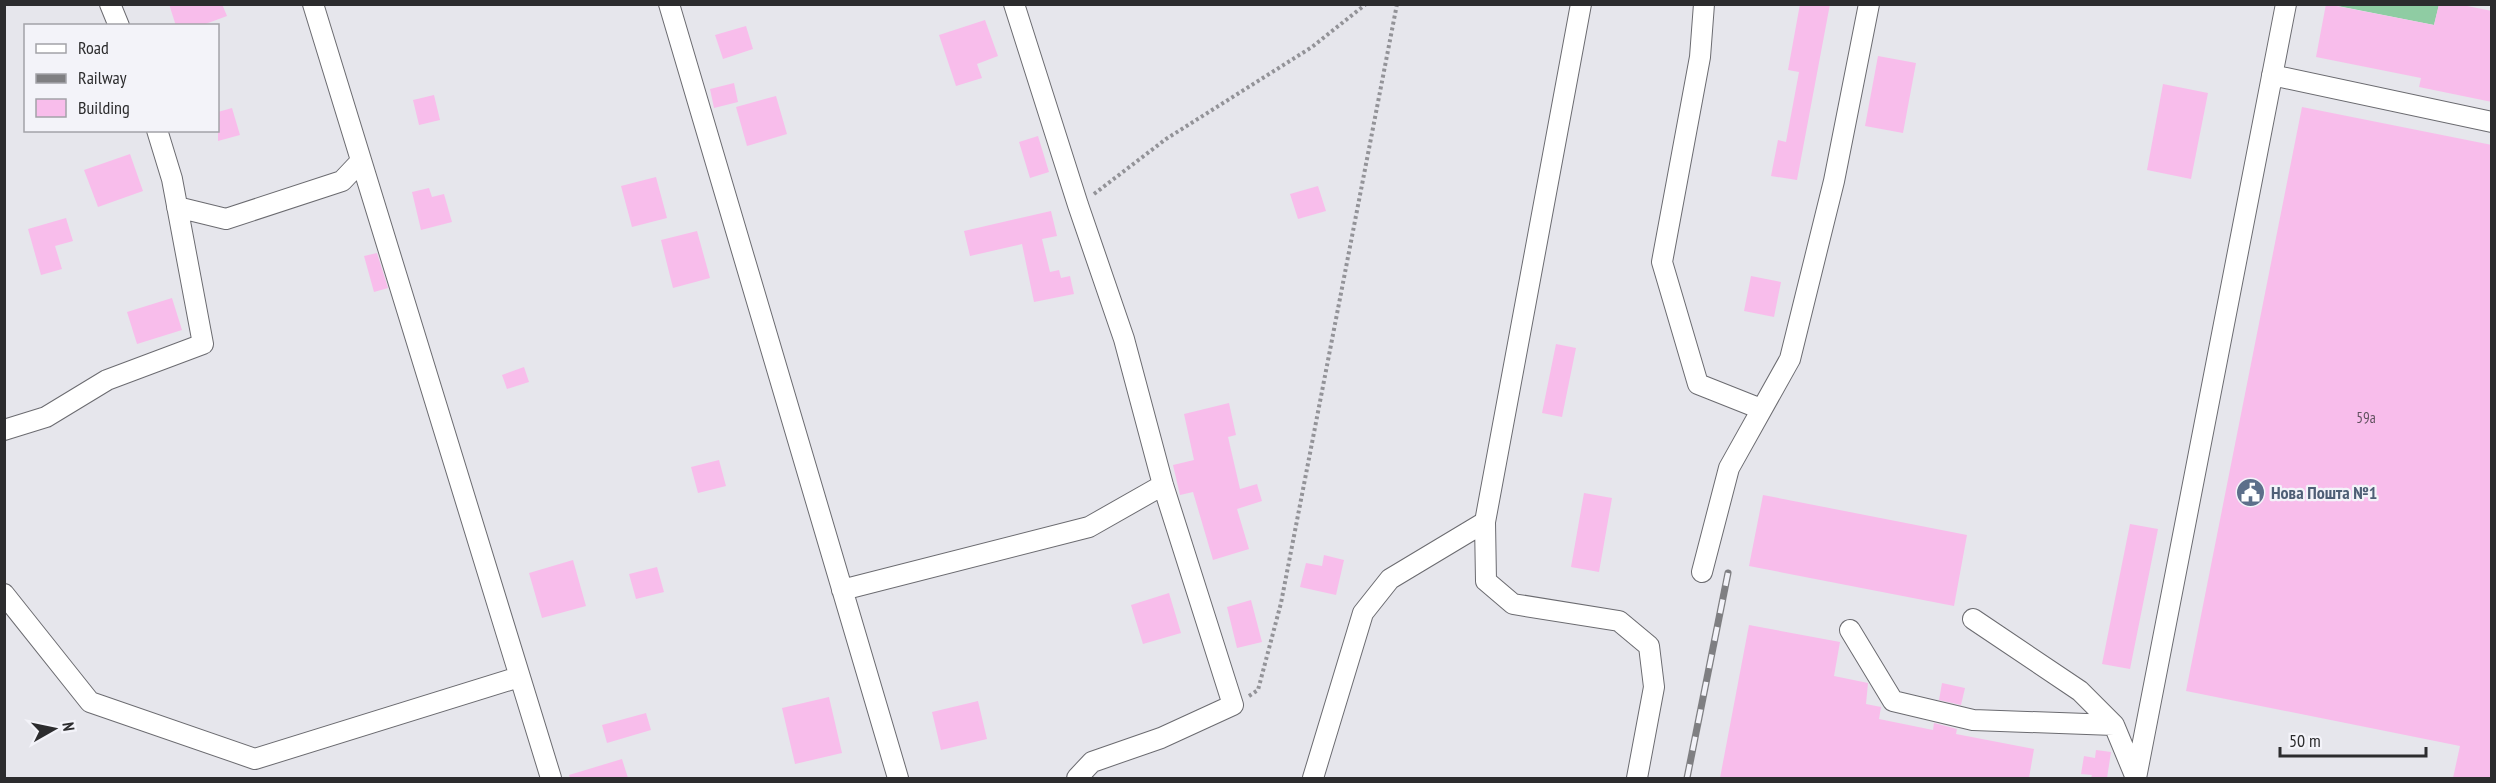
<svg xmlns="http://www.w3.org/2000/svg" width="2496" height="783" viewBox="0 0 2496 783" font-family="'PT Sans Narrow',sans-serif">
<rect width="100%" height="100%" fill="#e6e6ec"/>
<!-- green -->
<path fill="#8fcca3" d="M2333,5H2439L2434,25Z"/>
<!-- building -->
<path fill="#f8bdeb" d="M169,4H222L227,16L200,26H176Z
M1800,4H1830L1797,180L1771,176L1778,140L1786,142L1799,72L1788,70Z
M2326,4L2434,25L2439,4H2457L2492,11V102L2419,87L2421,78L2316,57Z
M985,20L998,56L977,64L982,78L956,86L939,35Z
M746,26L753,49L723,59L715,35Z
M1878,56L1916,63L1903,133L1865,126Z
M734,83L738,102L714,108L710,89Z
M2163,84L2208,93L2191,179L2147,170Z
M434,95L440,120L419,125L413,100Z
M776,96L787,134L747,146L736,107Z
M2302,107L2492,145V778H2453L2460,746L2186,691Z
M232,108L240,135L218,141V112Z
M1038,136L1049,172L1030,178L1019,142Z
M130,154L143,191L98,207L84,170Z
M656,177L667,218L632,227L621,186Z
M1318,186L1326,211L1298,219L1290,194Z
M429,188L432,197L444,194L452,222L421,230L412,192Z
M1051,211L1057,236L1042,239L1050,272L1059,270L1061,278L1070,276L1074,294L1034,302L1022,244L970,256L964,231Z
M66,218L73,241L55,246L62,269L41,275L28,229Z
M697,231L710,278L673,288L661,240Z
M377,253L388,288L374,292L364,256Z
M1751,276L1781,282L1774,317L1744,311Z
M172,298L182,330L137,344L127,312Z
M1556,344L1576,348L1562,417L1542,413Z
M524,367L529,382L507,389L502,375Z
M1229,403L1236,435L1228,437L1240,489L1257,484L1262,501L1237,509L1249,549L1213,560L1193,492L1180,495L1173,465L1194,460L1184,414Z
M719,460L726,486L698,493L691,467Z
M1584,493L1612,498L1599,572L1571,567Z
M1763,495L1967,535L1954,606L1749,566Z
M2130,524L2158,529L2130,669L2102,664Z
M1324,555L1344,560L1336,595L1300,587L1306,563L1322,566Z
M573,560L586,606L542,618L529,573Z
M657,567L664,592L636,599L629,574Z
M1169,593L1181,633L1143,644L1131,605Z
M1251,600L1262,642L1237,648L1227,607Z
M1749,625L1840,642L1834,676L1868,683L1866,704L1881,707L1879,719L1933,730L1934,723L1957,729L1956,734L2034,749L2029,778H1720Z
M1942,683L1965,688L1961,705L1939,700Z
M829,697L842,753L795,764L782,708Z
M978,701L987,739L941,750L932,712Z
M646,713L651,730L607,743L602,725Z
M2096,750L2111,752L2107,778H2091L2092,775L2081,774L2084,756L2095,758Z
M622,759L628,778H570L569,775Z"/>
<g fill="none" stroke-linecap="round" stroke-linejoin="round">
<defs>
<path id="minor" d="M110,4L119,26
M313,4L551,778
M669,4L898,778
M1014,4L1078,205L1124,339L1163,485L1233,705L1161,738L1092,762L1077,778
M1581,4L1485,522L1486,581L1513,604L1619,621L1649,646L1654,687L1637,778
M1704,4L1700,57L1662,262L1698,384L1761,409
M2272,75L2492,122
M177,207L226,219L342,181L360,162
M4,430L46,417L107,380L203,344L172,179L157,130
M1702,572L1729,468L1790,359L1834,181L1869,4
M842,590L1089,527L1163,485
M4,594L90,702L255,759L519,677
M1973,619L2080,691L2114,725L2136,778
M1850,630L1893,701L1973,720L2114,725
M1313,778L1363,613L1390,579L1485,522
M2136,778L2286,4"/>
</defs>
<!-- minor casing -->
<use href="#minor" stroke="#6b6b70" stroke-width="22"/>
<!-- path -->
<path stroke="#939398" stroke-width="4" stroke-dasharray="3 3" stroke-linecap="butt" d="M1094,194L1166,139L1312,47L1366,4
M1249,696L1258,690L1281,603L1397,4"/>
<!-- minor -->
<use href="#minor" stroke="#fff" stroke-width="20"/>
<defs>
<path id="rail" d="M1687,778L1728,573"/>
</defs>
<!-- rail casing -->
<use href="#rail" stroke="#7f7f82" stroke-width="7"/>
<!-- rail -->
<use href="#rail" stroke="#f3f3f9" stroke-width="4.5" stroke-dasharray="14" stroke-linecap="butt"/>
</g>
<!-- icons -->
<defs>
<symbol id="civic-disc" viewBox="-11 -11 22 22"><circle r="9.5" fill="#5c6f8a" stroke="#f3f3f9"/><path d="M-.6-6.5H3V-4.5H.6V-3L4-1V1h2V6H-6V1h2V-1L-.6-3ZM-1.2 2.5V6h2.4V2.5Z" fill="#fff"/></symbol>
</defs>
<g fill-rule="evenodd">
<use href="#civic-disc" x="2234" y="476" width="33" height="33"/>
</g>
<g text-anchor="middle" stroke-width="4.5" stroke-linejoin="round" paint-order="stroke">
<!-- number labels -->
<g font-size="15" fill="#5f505d">
<text x="2366" y="423">59а</text>
</g>
<!-- service labels -->
<g font-size="18" font-weight="bold" fill="#4e5e75" stroke="#f3f3f9" text-anchor="start">
<text x="2271" y="499">Нова Пошта №1</text>
</g>
</g>
<!-- border -->
<rect width="2496" height="783" fill="none" stroke="#2c2c2e" stroke-width="12"/>
<!-- legend -->
<rect x="24" y="24" width="195" height="108" fill="#f3f3f9" stroke="#a3a3a8" stroke-width="1.5"/>
<rect x="36" y="44" width="30" height="9" fill="#ffffff" stroke="#a3a3a8" stroke-width="1.5"/>
<text x="78" y="54" font-size="18" fill="#2c2c2e">Road</text>
<rect x="36" y="74" width="30" height="9" fill="#7f7f82" stroke="#a3a3a8" stroke-width="1.5"/>
<text x="78" y="84" font-size="18" fill="#2c2c2e">Railway</text>
<rect x="36" y="99" width="30" height="18" fill="#f8bdeb" stroke="#a3a3a8" stroke-width="1.5"/>
<text x="78" y="114" font-size="18" fill="#2c2c2e">Building</text>
<!-- north arrow -->
<g transform="translate(54 729) rotate(81)" stroke="#f3f3f9" stroke-width="4.5" paint-order="stroke">
<path d="M0-4.5L10 22L0 15L-10 22Z" fill="#2c2c2e"/>
<text y="-9" font-size="16" font-weight="bold" text-anchor="middle" fill="#2c2c2e">N</text>
</g>
<!-- scale -->
<path d="M2280 747v9h146v-9" fill="none" stroke="#2c2c2e" stroke-width="3"/>
<text x="2289" y="747" font-size="18" fill="#2c2c2e" stroke="#f3f3f9" stroke-width="4.5" paint-order="stroke">50 m</text>
</svg>
